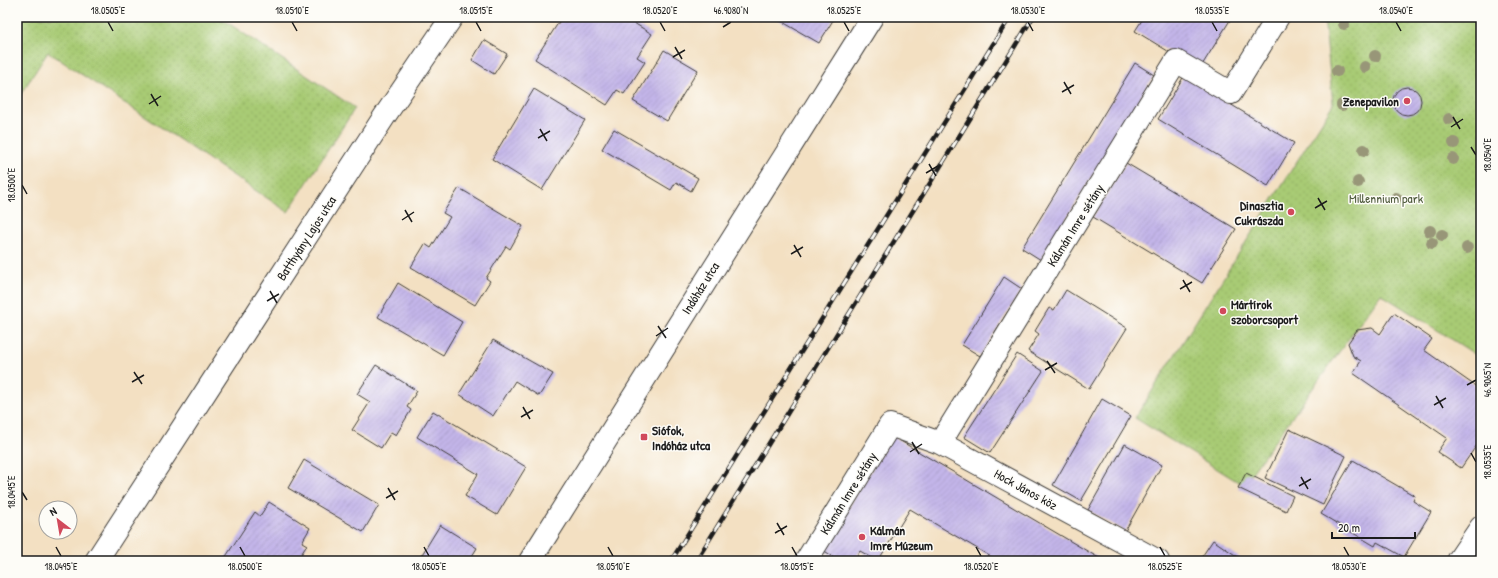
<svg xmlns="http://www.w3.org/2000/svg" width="1498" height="578" viewBox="0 0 1498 578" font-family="'Patrick Hand',sans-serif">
<defs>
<pattern id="green-dots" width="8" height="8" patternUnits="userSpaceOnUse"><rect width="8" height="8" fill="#a8cb74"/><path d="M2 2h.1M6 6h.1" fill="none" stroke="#90ae64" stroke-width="1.8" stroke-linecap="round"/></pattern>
<pattern id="building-hatch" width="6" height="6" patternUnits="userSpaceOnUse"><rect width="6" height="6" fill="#c3b5e9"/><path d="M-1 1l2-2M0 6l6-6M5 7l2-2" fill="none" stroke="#a79bc7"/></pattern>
</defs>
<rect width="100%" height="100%" fill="#fdfcf7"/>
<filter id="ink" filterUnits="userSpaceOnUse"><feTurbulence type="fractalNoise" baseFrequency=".025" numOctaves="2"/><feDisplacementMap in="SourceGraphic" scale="8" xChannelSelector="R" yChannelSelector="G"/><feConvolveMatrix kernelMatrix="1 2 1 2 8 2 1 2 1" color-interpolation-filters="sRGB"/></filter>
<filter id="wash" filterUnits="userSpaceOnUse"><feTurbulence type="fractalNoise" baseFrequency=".012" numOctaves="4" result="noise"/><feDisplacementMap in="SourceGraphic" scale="16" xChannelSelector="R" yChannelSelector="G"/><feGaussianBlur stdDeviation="0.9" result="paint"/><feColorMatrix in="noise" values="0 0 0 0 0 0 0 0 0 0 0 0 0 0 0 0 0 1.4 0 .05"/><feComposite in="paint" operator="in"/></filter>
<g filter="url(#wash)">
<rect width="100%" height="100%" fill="#f3e0c2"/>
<!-- green -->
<path fill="url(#green-dots)" stroke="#627448" d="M17,17H219L355,108L288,212L48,52L17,100Z
M1324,17H1481V358L1381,294L1243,485L1135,418L1333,104Z"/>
<g id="blocks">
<!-- building -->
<path fill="url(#building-hatch)" d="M562,17H624L652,34L637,57L645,62L624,94L617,90L607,105L535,59Z
M774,17H835L819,43Z
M1144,17H1232L1199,70L1135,31Z
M484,40L507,54L494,74L472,60Z
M664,50L698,70L667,121L633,101Z
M1135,63L1154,75L1041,260L1022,248Z
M1184,76L1294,143L1268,186L1158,119Z
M1393 101a14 14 0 1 1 28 0a14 14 0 1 1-28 0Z
M534,89L585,120L542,190L492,159Z
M614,129L698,178L691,191L676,182L671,190L602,149Z
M1126,163L1236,229L1202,283L1093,217Z
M459,188L523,226L510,249L506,246L486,278L490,281L475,305L411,267L425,244L431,248L450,217L443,213Z
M1004,277L1022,289L980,356L962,345Z
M398,283L462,322L443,355L378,317Z
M1066,290L1127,328L1089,389L1028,351L1039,334L1035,331L1049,308L1054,310Z
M1394,313L1432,339L1424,350L1481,390V439L1461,468L1437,452L1447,438L1353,373L1361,361L1353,356L1348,343L1357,330L1372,328L1380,334Z
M493,340L553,374L539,396L515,381L493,416L459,394Z
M1017,354L1043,371L990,453L964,437Z
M376,365L417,391L407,407L411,410L396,435L391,432L381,448L352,430L370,402L357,394Z
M1102,399L1131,416L1081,501L1053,485Z
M433,411L526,467L497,515L465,496L478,474L417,437Z
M1289,429L1346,456L1323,505L1265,478Z
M892,436L1104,561H998L910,509L878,561L860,551L854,561H840L823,550Z
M1125,444L1162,465L1125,531L1088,510Z
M304,460L379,505L363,532L288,488Z
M1353,460L1415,496L1413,501L1431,512L1404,557L1377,542L1375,546L1321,514Z
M1246,473L1293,496L1286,511L1238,488Z
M269,502L310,528L302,542L307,545L297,561H223L255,512L260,516Z
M440,525L477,548L469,561H418Z
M1213,540L1244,561H1199Z"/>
</g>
</g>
<g filter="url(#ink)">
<use href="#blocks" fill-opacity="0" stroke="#3c3935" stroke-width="1"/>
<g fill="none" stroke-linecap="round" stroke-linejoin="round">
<defs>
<path id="minor" d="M940,443L1176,61L1231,93L1278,17
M96,561L384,117L452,17
M530,561L872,17
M806,561L890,425L940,443L1158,561
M1458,561L1481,527"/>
</defs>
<!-- minor casing -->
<use href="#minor" stroke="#3c3935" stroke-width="24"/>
<!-- minor -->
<use href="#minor" stroke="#fff" stroke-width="22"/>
<defs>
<path id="rail" d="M671,561L1010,17
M696,561L1033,17"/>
</defs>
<!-- rail casing -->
<use href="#rail" stroke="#1c1c1c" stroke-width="4.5"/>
<!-- rail -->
<use href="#rail" stroke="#fdfcf7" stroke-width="3" stroke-dasharray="9" stroke-linecap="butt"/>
</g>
<!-- trees -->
<g fill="#989678">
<circle cx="1344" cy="24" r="6"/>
<circle cx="1375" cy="56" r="6"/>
<circle cx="1365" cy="67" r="6"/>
<circle cx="1337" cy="71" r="6"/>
<circle cx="1342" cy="105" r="6"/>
<circle cx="1449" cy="119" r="6"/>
<circle cx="1454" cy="143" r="6"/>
<circle cx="1364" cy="150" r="6"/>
<circle cx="1453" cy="159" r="6"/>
<circle cx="1358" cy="182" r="6"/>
<circle cx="1396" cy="198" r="6"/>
<circle cx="1430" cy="231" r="6"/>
<circle cx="1442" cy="235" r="6"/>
<circle cx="1432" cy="243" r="6"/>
<circle cx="1467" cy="248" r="6"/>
</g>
</g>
<!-- ticks -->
<path fill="none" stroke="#1c1c1c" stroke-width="1.5" d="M108,22L113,31M292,22L297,31M476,22L481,31M660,22L665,31M844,22L849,31M1028,22L1033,31M1212,22L1217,31M1396,22L1401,31M723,27L731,22M675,47L682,59M673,57L685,50M1064,82L1071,94M1062,92L1074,85M151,94L158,106M149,104L161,96M1453,117L1460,129M1451,127L1463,119M540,129L547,141M538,138L550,131M1471,147L1476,155M929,164L936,176M926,173L938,166M22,185L27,194M1318,198L1325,210M1315,208L1327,201M405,210L412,222M402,220L414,212M794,245L801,257M791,254L803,247M1183,280L1190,292M1180,289L1192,282M270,291L277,303M267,301L279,294M658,326L666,338M656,336L668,328M1047,361L1055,373M1045,370L1057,363M134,372L142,384M132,382L144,375M1467,385L1476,380M1436,396L1443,408M1434,405L1446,398M523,407L530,419M521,417L533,410M912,442L919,454M910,452L922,444M1471,453L1476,462M1301,477L1308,489M1299,486L1311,479M388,488L395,500M22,492L27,500M386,498L398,491M777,523L784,535M775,533L787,526M56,547L61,556M240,547L245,556M424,547L429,556M608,547L613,556M792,547L797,556M976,547L981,556M1160,547L1165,556M1344,547L1349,556"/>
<!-- markers -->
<g fill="#d1495b" stroke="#fdfcf7" stroke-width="1.5">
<circle cx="1407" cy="101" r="4"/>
<circle cx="1291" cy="212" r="4"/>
<circle cx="1223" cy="311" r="4"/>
<rect x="640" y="433" width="8" height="8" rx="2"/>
<circle cx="862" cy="537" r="4"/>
</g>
<g text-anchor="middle" stroke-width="3" stroke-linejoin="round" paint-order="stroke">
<!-- poi labels -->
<g font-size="13" font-weight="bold" fill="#1c1c1c" stroke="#fdfcf7" text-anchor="start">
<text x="1399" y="106" text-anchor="end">Zenepavilon</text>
<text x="1283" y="210" text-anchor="end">Dinasztia<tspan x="1283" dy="15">Cukrászda</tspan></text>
<text x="1231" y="309">Mártírok<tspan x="1231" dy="15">szoborcsoport</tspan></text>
<text x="652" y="435">Siófok,<tspan x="652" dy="15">Indóház utca</tspan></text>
<text x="870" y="535">Kálmán<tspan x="870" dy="15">Imre Múzeum</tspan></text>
</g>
<!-- park labels -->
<g font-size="13" fill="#4d593b" stroke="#fdfcf7">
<text x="1386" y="203">Millennium park</text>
</g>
<!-- street labels -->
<g font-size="13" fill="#1c1c1c" stroke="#fdfcf7">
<text transform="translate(1075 225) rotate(-58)" y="5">Kálmán Imre sétány</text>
<text transform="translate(306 238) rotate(-57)" y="5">Batthyány Lajos utca</text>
<text transform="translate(700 288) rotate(-58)" y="5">Indóház utca</text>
<text transform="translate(1026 489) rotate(29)" y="5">Hock János köz</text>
<text transform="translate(848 493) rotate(-58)" y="5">Kálmán Imre sétány</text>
</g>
</g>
<!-- margin -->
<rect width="1498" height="578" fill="none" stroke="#fdfcf7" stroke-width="44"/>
<!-- north arrow -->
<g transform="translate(58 520) rotate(329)"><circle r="19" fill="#fdfcf7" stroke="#a3a29f"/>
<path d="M0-3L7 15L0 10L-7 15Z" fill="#d1495b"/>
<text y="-6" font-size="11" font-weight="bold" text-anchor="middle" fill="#1c1c1c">N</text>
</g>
<!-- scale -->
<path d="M1332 532v6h83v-6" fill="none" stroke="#1c1c1c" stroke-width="2"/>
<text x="1338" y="532" font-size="12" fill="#1c1c1c" stroke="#fdfcf7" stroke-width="3" paint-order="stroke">20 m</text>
<rect x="22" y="22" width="1454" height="534" fill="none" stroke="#1c1c1c" stroke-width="1.5"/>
<g font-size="10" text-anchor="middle" fill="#1c1c1c">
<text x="108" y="14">18.0505°E</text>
<text x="292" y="14">18.0510°E</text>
<text x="476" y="14">18.0515°E</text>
<text x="660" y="14">18.0520°E</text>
<text x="731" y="14">46.9080°N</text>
<text x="844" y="14">18.0525°E</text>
<text x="1028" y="14">18.0530°E</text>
<text x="1212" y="14">18.0535°E</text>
<text x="1396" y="14">18.0540°E</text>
<text transform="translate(1487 155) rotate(-90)" y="4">18.0540°E</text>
<text transform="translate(11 185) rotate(-90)" y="4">18.0500°E</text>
<text transform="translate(1487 380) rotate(-90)" y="4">46.9065°N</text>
<text transform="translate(1487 462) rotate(-90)" y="4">18.0535°E</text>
<text transform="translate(11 492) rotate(-90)" y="4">18.0495°E</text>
<text x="61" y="570">18.0495°E</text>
<text x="245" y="570">18.0500°E</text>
<text x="429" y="570">18.0505°E</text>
<text x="613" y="570">18.0510°E</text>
<text x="797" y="570">18.0515°E</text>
<text x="981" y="570">18.0520°E</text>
<text x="1165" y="570">18.0525°E</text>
<text x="1349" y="570">18.0530°E</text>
</g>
</svg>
